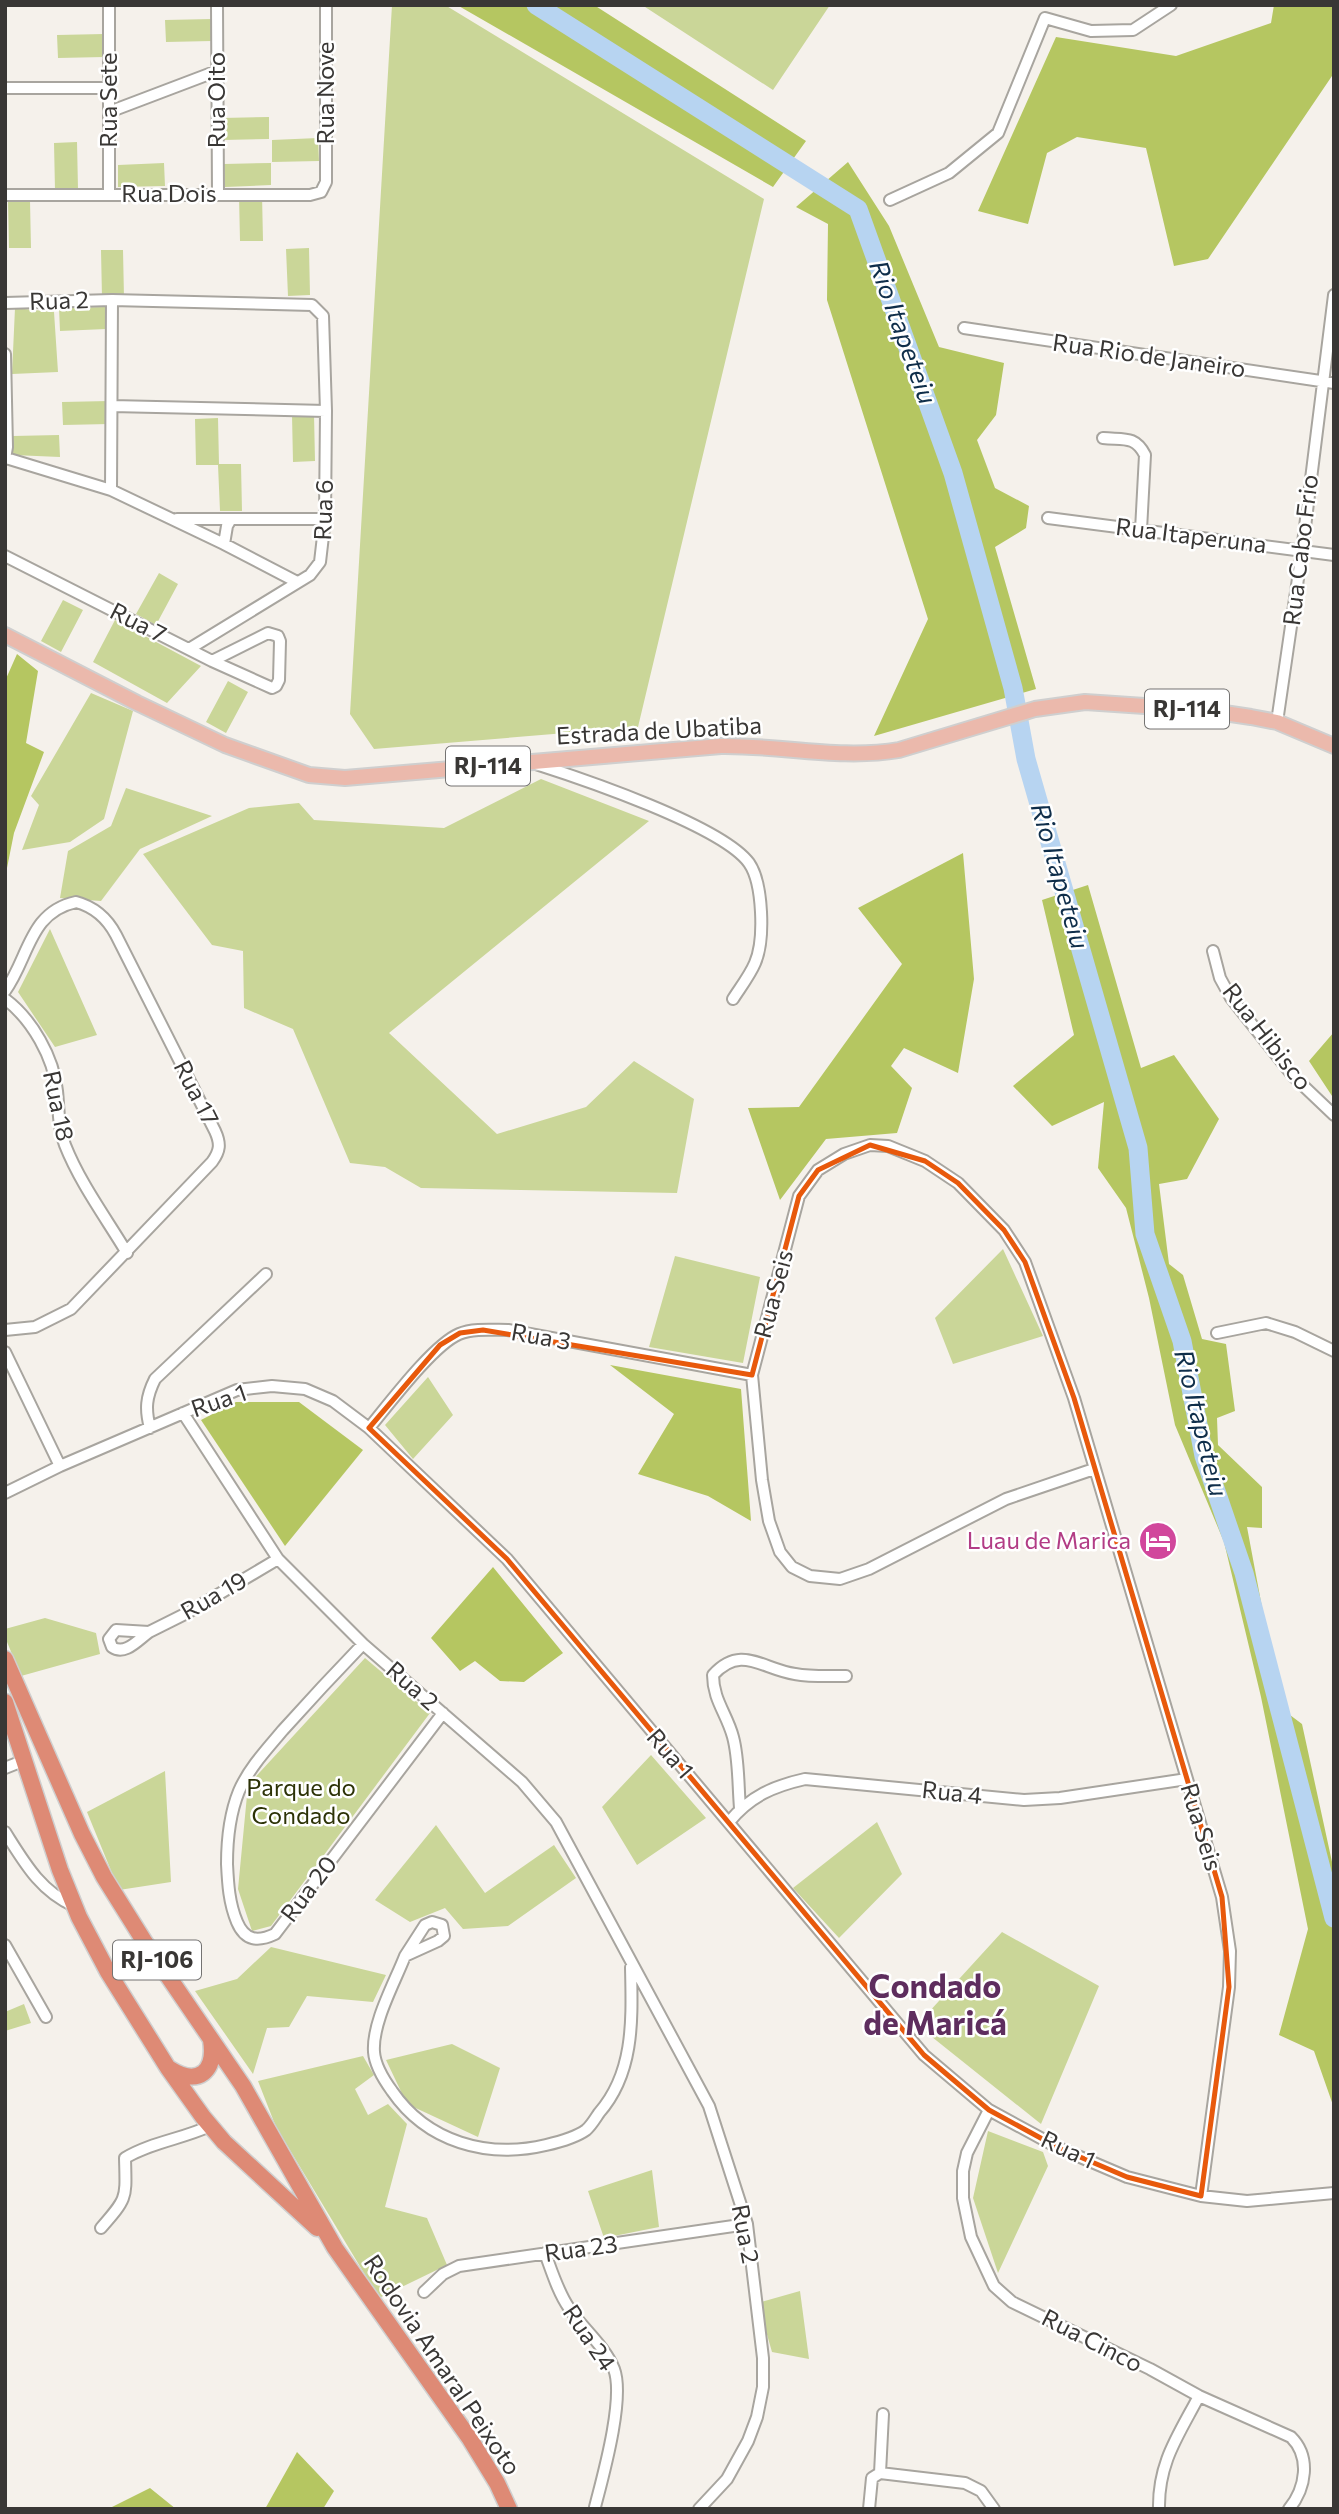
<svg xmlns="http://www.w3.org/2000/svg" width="1339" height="2514" viewBox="0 0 1339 2514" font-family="Commissioner,sans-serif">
<rect width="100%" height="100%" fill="#f5f1eb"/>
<!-- green -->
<path fill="#cad698" d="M392,5H445L764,199L638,727L374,749L350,714Z
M642,5H830L773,90Z
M212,19V41L166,42L165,20Z
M104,34V57L58,58L57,35Z
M269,117V139L223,140L222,118Z
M318,138L319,161L272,162V140Z
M77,142L78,189L55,190L54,143Z
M164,163L165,186L118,187V165Z
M271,163V185L225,187L224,164Z
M262,194L263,241H240L239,195Z
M8,201H30L31,248H9Z
M309,248L310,295L288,296L286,249Z
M101,250H123L124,297H102Z
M105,307L106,329L60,331L59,308Z
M15,308L54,312L58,372L12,374Z
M109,401V424L63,425L62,402Z
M314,414L315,461L293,462L292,415Z
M218,418L219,464H241L242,511H220L218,465H196L195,419Z
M59,435L60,457L13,455V436Z
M159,573L178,584L156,625L136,614Z
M63,600L83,610L61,652L41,641Z
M115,620L201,666L167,703L93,662Z
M228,681L248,692L226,733L206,722Z
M91,693L133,711L104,819L70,842L22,850L39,805L31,796Z
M541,779L649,821L389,1033L497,1134L586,1107L634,1061L694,1099L677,1193L421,1188L385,1167L350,1163L293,1029L244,1008L243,951L212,945L143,854L249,808L299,803L314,820L444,828Z
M126,788L212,816L140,849L101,901L60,898L68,851L111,826Z
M50,929L97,1035L55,1047L18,992Z
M1003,1249L1043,1336L953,1364L935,1318Z
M675,1256L760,1277L743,1363L649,1347Z
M428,1377L453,1415L413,1459L385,1425Z
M45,1618L96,1633L100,1654L21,1676L5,1637V1629Z
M365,1658L430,1713L271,1926L252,1931L238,1889L248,1785Z
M651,1755L706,1818L637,1865L602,1807Z
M165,1771L171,1882L119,1890L87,1812Z
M877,1822L902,1874L839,1938L793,1888Z
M436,1825L485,1893L554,1845L576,1878L508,1926L463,1929L445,1908L410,1922L375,1900Z
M1002,1932L1099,1986L1041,2124L917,2025Z
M271,1947L386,1975L373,2002L307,1996L289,2027L267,2028L253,2074L195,1991L237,1979Z
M24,2004L31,2023L5,2031V2012Z
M452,2044L500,2068L478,2137L407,2104L386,2060Z
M363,2056L374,2075L355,2089L368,2115L388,2104L407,2124L385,2207L427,2218L447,2265L379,2298L276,2127L258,2081Z
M988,2131L1043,2152L1048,2166L998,2273L973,2198Z
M652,2170L659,2227L604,2238L588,2191Z
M800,2291L809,2359L772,2352L758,2303Z"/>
<!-- forest -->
<path fill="#b5c661" d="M457,5H594L806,141L773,187Z
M1274,5H1334V73L1208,259L1174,266L1146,148L1077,137L1047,153L1028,224L978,211L1056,37L1176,56L1271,23Z
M848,162L889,226L939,347L1004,363L996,415L977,440L995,488L1029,506L1026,528L995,547L1036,689L874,736L928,619L827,300L828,224L796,207Z
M17,654L38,671L26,743L44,752L14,833L5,878V681Z
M963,853L974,979L958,1073L904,1048L891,1066L912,1088L897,1133L826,1139L780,1200L748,1108L799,1107L902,964L858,908Z
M1088,885L1141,1068L1174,1055L1219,1119L1187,1179L1159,1184L1169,1264L1183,1275L1202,1339L1226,1344L1235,1411L1217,1418L1218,1445L1262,1487V1528L1247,1527L1267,1634L1290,1715L1302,1724L1334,1871V2108L1314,2051L1279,2035L1308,1929L1261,1697L1224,1542L1175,1425L1149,1298L1126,1208L1098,1168L1104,1102L1052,1126L1013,1086L1074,1035L1042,900Z
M1334,1032V1099L1309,1061Z
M610,1365L741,1389L751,1521L708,1496L638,1474L674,1414Z
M236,1402H299L363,1450L285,1546L201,1420Z
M493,1567L563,1653L524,1682L500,1681L475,1661L460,1671L431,1638Z
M297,2452L334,2491L323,2509H265Z
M150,2488L176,2509H108Z"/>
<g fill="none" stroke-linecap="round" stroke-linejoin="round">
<!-- river -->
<path stroke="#b7d4f1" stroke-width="19" d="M536,5L858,209L953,473L1013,688L1026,759L1138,1148L1145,1234L1182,1341L1204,1456L1244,1573L1334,1918"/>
<defs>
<path id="minor" d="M109,5V194
M217,5L218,194
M5,88H109
M109,112L217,71
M5,195H310L321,192L326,182V5
M890,200L949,173L998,133L1045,18L1091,31L1133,30L1171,5
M5,303L112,300L312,305L323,316L326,411L325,519L320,562L310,575L189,649
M964,328L1334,383
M5,354L7,447L5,459
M112,406L326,411
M1103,438C1123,440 1135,435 1145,455L1141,530
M6,458L111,490L224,544L297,582
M111,490L112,300
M1048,518L1334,555
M177,519H325
M224,544L227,526L231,519
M5,556L212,661L272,688L276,686L279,680L280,641L278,636L268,633L212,661
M1277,722L1302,551L1334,295
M536,764C583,779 722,826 749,863C763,883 765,940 755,963C750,975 740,988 733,999
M1213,951L1220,978L1231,998L1293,1076L1334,1115
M5,991C29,958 29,912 76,902C95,907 107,918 116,935L215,1131C221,1144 220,1151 212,1162L71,1309L35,1327L5,1330
M5,999C32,1019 54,1058 57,1091C59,1110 58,1127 65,1145C80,1183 106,1218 127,1253
M1217,1333L1266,1323L1295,1332L1334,1351
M5,1352L60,1466
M183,1413L278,1559L363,1644L522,1782L556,1822L709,2106L747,2224L763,2358V2387L757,2417L748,2441L727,2479L699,2509
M150,1428C145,1409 146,1397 155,1379L266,1274
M369,1428C389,1404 433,1345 459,1334C473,1328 493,1330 508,1330L752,1375
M1094,1469L1006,1499L869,1569L840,1579L810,1576L792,1567L780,1552L769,1521L762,1480L752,1375L799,1196L818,1170L844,1154L870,1145L888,1146L925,1161L958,1183L1004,1230L1025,1262L1074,1398L1222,1897L1230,1951L1229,1987L1201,2196
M5,1493L60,1466L237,1390L272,1386L305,1389L333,1401L369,1428L507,1559L924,2055L989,2110L1059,2148L1127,2177L1201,2196L1247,2201L1334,2193
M116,1630L149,1632C138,1640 125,1656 112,1647L109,1639Z
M149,1632L187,1613L278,1559
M363,1644C336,1672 309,1701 283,1730C267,1749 249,1768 239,1791C230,1813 227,1840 227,1864C228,1884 229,1903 237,1922C245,1941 258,1942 275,1934L443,1713
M5,1768L25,1760
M740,1808C738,1785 739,1759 733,1737C727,1714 713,1700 713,1675C741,1644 762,1669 795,1674C811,1677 829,1676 846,1676
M729,1822C750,1796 774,1786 805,1779L1024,1800L1060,1798L1187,1779
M5,1832C24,1862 40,1891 74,1906
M432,1922L442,1925L444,1936L438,1941L405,1956L425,1925Z
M5,1945L46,2017
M405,1956C394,1984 372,2023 374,2052C375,2066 384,2080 392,2091C427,2142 487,2159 546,2145C559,2142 575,2138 586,2130C591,2126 595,2119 599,2113C635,2072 632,2018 631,1967
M989,2110L967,2153L963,2171V2198L971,2237L994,2286L1012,2302L1150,2369L1199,2396L1291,2437C1311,2457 1306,2488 1289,2509
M101,2228C128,2197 126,2199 125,2158C152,2142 182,2139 210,2126
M545,2253C552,2272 558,2292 569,2308C582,2328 605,2346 614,2369C625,2398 603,2476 595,2507
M424,2292L443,2274L459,2266L747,2224
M880,2473L965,2483L981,2491L994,2509
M869,2509L872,2478L880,2473L883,2414
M1159,2509C1158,2463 1178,2436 1199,2396"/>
<path id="major" d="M5,635L137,703L225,745L309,775L345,778L721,746C781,745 840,760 899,750L1035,709L1085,702L1204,710L1251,717L1277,722L1334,746"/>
<path id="highway" d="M5,1659L82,1834L104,1877L144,1941L243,2086L335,2248L470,2439L497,2483L509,2509
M5,1702L60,1870L79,1917L108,1972L168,2068L203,2117L224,2142L317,2228
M170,2069C199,2087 216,2071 211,2040"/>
</defs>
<!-- minor casing -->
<use href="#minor" stroke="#a8a59f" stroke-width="14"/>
<!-- major casing -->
<use href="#major" stroke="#cfcfcf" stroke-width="18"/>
<!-- highway casing -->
<use href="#highway" stroke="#cfcfcf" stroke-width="19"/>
<!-- minor -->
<use href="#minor" stroke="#fff" stroke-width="10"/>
<!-- major -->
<use href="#major" stroke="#ebb9ac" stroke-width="14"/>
<!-- highway -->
<use href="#highway" stroke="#de8a75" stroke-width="16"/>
</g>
<!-- marked area -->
<path fill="none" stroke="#e8590c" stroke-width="5" stroke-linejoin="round" d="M870,1145L925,1161L958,1183L1004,1230L1025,1262L1074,1398L1222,1897L1229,1987L1201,2196L1127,2177L1059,2148L989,2110L924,2055L507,1559L369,1428L440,1345L460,1333L483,1330L752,1375L799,1196L818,1170Z"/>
<!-- icons -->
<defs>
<symbol id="hotel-disc" viewBox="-11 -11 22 22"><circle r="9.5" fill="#d1479c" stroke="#fff"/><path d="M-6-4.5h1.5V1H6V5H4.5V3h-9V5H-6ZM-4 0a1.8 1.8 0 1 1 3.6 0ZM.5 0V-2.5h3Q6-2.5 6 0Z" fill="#fff"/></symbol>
</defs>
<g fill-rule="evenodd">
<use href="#hotel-disc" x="1136" y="1519" width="44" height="44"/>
</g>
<g text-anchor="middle" stroke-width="5" stroke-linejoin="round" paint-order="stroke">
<!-- shield labels -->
<g fill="#fff" stroke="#747372" stroke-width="2">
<rect x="1145" y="689.5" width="84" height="39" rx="5"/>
<rect x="446" y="746.5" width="84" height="39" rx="5"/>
<rect x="113" y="1940.5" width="88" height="39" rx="5"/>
</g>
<g font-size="23" font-weight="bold" fill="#393735">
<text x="1187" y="717">RJ-114</text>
<text x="488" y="774">RJ-114</text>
<text x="157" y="1968">RJ-106</text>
</g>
<!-- street labels -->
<g font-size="24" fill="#393735" stroke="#fff">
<text transform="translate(326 93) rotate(-90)" y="8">Rua Nove</text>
<text transform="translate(109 100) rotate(-90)" y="8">Rua Sete</text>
<text transform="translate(217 100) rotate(-90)" y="8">Rua Oito</text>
<text x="169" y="202">Rua Dois</text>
<text transform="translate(59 301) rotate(-2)" y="8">Rua 2</text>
<text transform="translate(1149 356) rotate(8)" y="8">Rua Rio de Janeiro</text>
<text transform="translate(324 510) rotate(-88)" y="8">Rua 6</text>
<text transform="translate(1191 536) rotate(7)" y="8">Rua Itaperuna</text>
<text transform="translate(1301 550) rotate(-83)" y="8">Rua Cabo Frio</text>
<text transform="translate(138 623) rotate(27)" y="8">Rua 7</text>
<text transform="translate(659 731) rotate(-3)" y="8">Estrada de Ubatiba</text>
<text transform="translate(1267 1037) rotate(52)" y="8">Rua Hibisco</text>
<text transform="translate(196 1093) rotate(63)" y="8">Rua 17</text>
<text transform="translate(58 1106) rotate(78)" y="8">Rua 18</text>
<text transform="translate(774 1294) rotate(-75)" y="8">Rua Seis</text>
<text transform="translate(541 1337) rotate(10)" y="8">Rua 3</text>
<text transform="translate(219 1401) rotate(-19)" y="8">Rua 1</text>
<text transform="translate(214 1596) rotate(-30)" y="8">Rua 19</text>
<text transform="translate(412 1686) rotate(41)" y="8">Rua 2</text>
<text transform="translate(670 1754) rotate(49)" y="8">Rua 1</text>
<text transform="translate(952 1793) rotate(6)" y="8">Rua 4</text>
<text transform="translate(1201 1827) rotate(73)" y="8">Rua Seis</text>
<text transform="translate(309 1889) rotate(-53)" y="8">Rua 20</text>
<text transform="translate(1068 2150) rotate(25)" y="8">Rua 1</text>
<text transform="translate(745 2234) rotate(79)" y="8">Rua 2</text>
<text transform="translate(581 2249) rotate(-8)" y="8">Rua 23</text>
<text transform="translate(589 2338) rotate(56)" y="8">Rua 24</text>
<text transform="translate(1092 2341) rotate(27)" y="8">Rua Cinco</text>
<text transform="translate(442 2365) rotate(56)" y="8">Rodovia Amaral Peixoto</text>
</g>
<!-- hotel labels -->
<g font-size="24" fill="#b23c85" stroke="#fff" text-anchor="end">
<text x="1131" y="1549">Luau de Marica</text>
</g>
<!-- park labels -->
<g font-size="24" fill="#2c3206" stroke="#fff">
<text x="301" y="1796">Parque do<tspan x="301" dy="28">Condado</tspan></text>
</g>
<!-- water labels -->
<g font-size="26" font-style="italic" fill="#0f2e4a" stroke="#fff">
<text transform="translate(903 332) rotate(70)" y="9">Rio Itapeteiu</text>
<text transform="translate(1060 876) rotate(74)" y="9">Rio Itapeteiu</text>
<text transform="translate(1201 1423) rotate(76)" y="9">Rio Itapeteiu</text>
</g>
<!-- district labels -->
<g font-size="32" font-weight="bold" fill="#5e2d5e" stroke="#fff">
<text x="935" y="1998">Condado<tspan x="935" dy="37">de Maricá</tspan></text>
</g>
</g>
<!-- border -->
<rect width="1339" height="2514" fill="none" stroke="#393735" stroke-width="14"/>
</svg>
